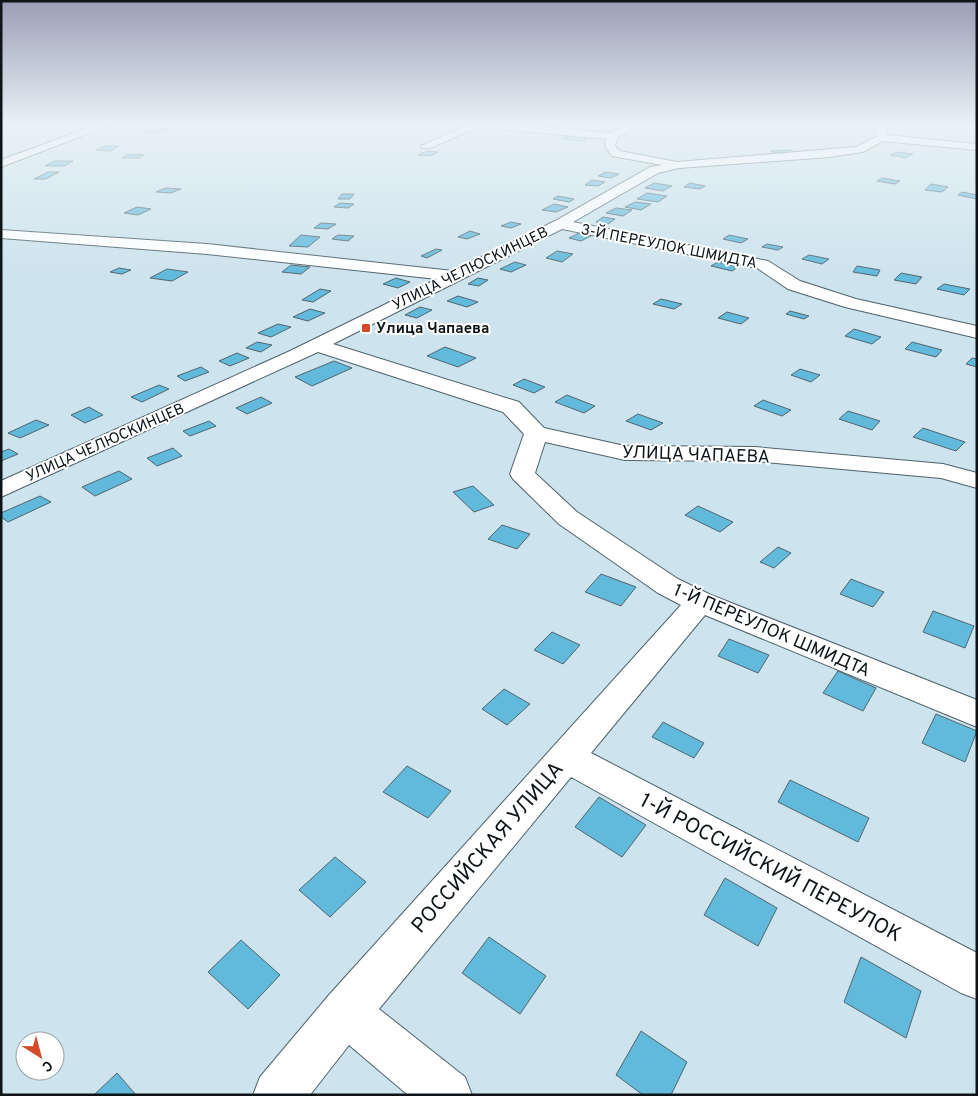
<svg xmlns="http://www.w3.org/2000/svg" width="978" height="1096" viewBox="0 0 978 1096" font-family="Overpass,sans-serif">
<rect width="100%" height="100%" fill="#cde3ed"/>
<!-- building -->
<path fill="#61b9db" stroke="#52656d" d="M156,128L168,129L153,133L142,132Z
M565,136L587,138L583,141L561,138Z
M105,146H119L111,151L96,150Z
M790,150L798,153L778,154L771,151Z
M427,151L438,152L430,156L418,155Z
M898,152L913,154L905,158L890,155Z
M128,154L144,155L139,158H122Z
M54,161H73L64,166H45Z
M48,172H59L46,179H34Z
M605,172L619,174L611,178L598,176Z
M882,178L900,181L895,184L877,181Z
M592,180L605,182L598,186L585,185Z
M654,183L672,186L663,191L645,188Z
M690,183L705,186L700,189L684,187Z
M931,184L948,187L942,192L925,190Z
M166,188L181,189L171,193L156,192Z
M962,192L977,195V199L958,195Z
M647,193L667,196L658,202L637,199Z
M342,194H354L350,199H338Z
M558,196L574,199L569,202L553,199Z
M635,202L651,204L641,210L625,207Z
M340,203L354,204L348,208L334,207Z
M554,204L568,207L556,212L542,210Z
M137,207L151,209L138,215L124,213Z
M616,208L632,210L623,216L606,213Z
M603,217L615,219L608,224L596,222Z
M511,222L521,224L511,228L501,226Z
M321,223L336,224L328,229L314,228Z
M470,231L480,234L467,239L458,237Z
M581,232L593,235L581,241L569,238Z
M301,235L320,237L308,247L289,246Z
M338,235L354,236L348,241L332,239Z
M729,235L748,239L741,243L723,239Z
M767,244L783,247L778,250L762,247Z
M436,249L442,250L427,258L421,256Z
M557,251L573,254L562,262L546,258Z
M809,255L829,259L822,264L802,259Z
M515,262L526,265L511,272L500,269Z
M718,262L738,267L732,271L711,266Z
M291,265L310,267L301,274L282,272Z
M857,266L880,270L877,276L853,272Z
M119,268L131,270L122,274L110,272Z
M167,269L188,272L172,281L150,278Z
M901,273L922,277L916,284L894,280Z
M396,278L410,282L398,288L383,284Z
M478,278L488,280L479,286L468,284Z
M944,284L970,289L964,295L937,289Z
M320,289L331,291L313,302L302,300Z
M458,296L478,302L467,307L447,301Z
M661,299L682,304L674,309L653,304Z
M420,307L432,310L417,318L405,315Z
M310,309L325,313L308,321L293,317Z
M790,311L809,316L804,319L786,314Z
M727,312L749,318L741,324L718,318Z
M278,324L291,327L271,337L258,333Z
M854,329L881,337L872,344L845,336Z
M257,342L272,345L261,352L246,348Z
M912,342L942,350L936,357L905,349Z
M445,347L476,358L458,367L427,356Z
M237,353L249,358L230,366L219,361Z
M972,358L977,359V367L966,364Z
M334,361L352,368L312,386L295,377Z
M201,367L209,372L185,381L177,376Z
M800,369L820,375L811,382L791,375Z
M524,379L545,387L534,393L513,385Z
M159,385L169,389L142,402L131,397Z
M567,395L595,406L584,413L555,402Z
M261,397L272,403L247,414L236,408Z
M763,400L791,410L782,416L754,406Z
M89,407L103,415L85,423L71,415Z
M848,411L880,421L872,430L839,419Z
M638,414L663,423L651,430L626,421Z
M36,420L49,425L20,438L8,433Z
M209,421L216,426L190,436L183,431Z
M923,428L965,442L956,451L913,437Z
M173,448L182,456L157,466L147,458Z
M9,449L18,454L1,461V452Z
M119,471L132,479L95,496L82,487Z
M473,486L494,505L474,512L453,492Z
M40,496L51,502L8,522L1,517V513Z
M698,506L733,522L720,532L685,515Z
M502,525L530,534L517,549L488,539Z
M778,547L791,553L774,568L760,562Z
M601,574L636,587L621,606L585,592Z
M851,579L884,592L873,607L840,594Z
M933,611L974,626L965,648L923,632Z
M552,632L580,645L563,664L534,650Z
M729,639L769,655L758,673L718,656Z
M838,671L876,688L863,711L823,693Z
M504,689L530,704L507,725L482,709Z
M936,714L977,731L965,762L922,743Z
M663,722L704,743L694,758L652,737Z
M407,766L451,791L428,818L383,792Z
M790,780L869,818L858,842L778,802Z
M599,797L646,825L622,857L575,827Z
M335,857L366,882L330,917L299,890Z
M725,878L777,908L758,946L704,915Z
M489,937L546,976L520,1014L462,973Z
M241,940L280,975L248,1009L208,972Z
M861,957L921,991L906,1038L844,1002Z
M641,1031L687,1062L671,1095H643L616,1075Z
M117,1073L136,1095H94Z"/>
<g fill="none" stroke-linecap="round" stroke-linejoin="round">
<defs>
<path id="minor" d="M99,124H113L1,167V160Z
M470,124H510L610,133L627,124H639L617,138L615,146L620,151L677,162L856,147L876,137L877,124H887L886,135L977,144V150L883,141L863,152L830,157L679,168L658,173L573,222L768,261L800,281L856,299L977,326V338L845,307L788,289L757,268L562,229L333,344L519,402L544,428L625,446L755,447L943,464L977,473V488L941,478L755,461L625,460L545,442L535,473L577,512L678,579L711,595L977,700V727L705,615L591,753L977,953V999L961,993L571,777L379,1009L465,1077L472,1095H408L349,1045L310,1095H253L260,1077L329,995L681,605L658,593L559,524L513,479L510,474L524,434L503,412L318,352L1,497V481L290,351L437,279L207,254L1,238V230L207,244L453,271L555,221L650,167L662,165L612,156L605,146L606,139L479,127L430,148H422L421,146Z"/>
</defs>
<!-- minor casing -->
<use href="#minor" stroke="#4e626a" stroke-width="2"/>
<!-- minor -->
<use href="#minor" fill="#fff" fill-rule="evenodd"/>
</g>
<!-- sky -->
<linearGradient id="sky" x2="0" y2="1"><stop stop-color="#9a9eb5"/><stop offset="0.45" stop-color="#e8f2f7"/><stop offset="1" stop-color="#e8f2f7" stop-opacity="0"/></linearGradient>
<rect width="978" height="277" fill="url(#sky)"/>
<!-- markers -->
<rect fill="#d44b27" stroke="#fff" stroke-width="2" x="361" y="323" width="10" height="10" rx="2.5"/>
<g text-anchor="middle" stroke-width="4" stroke-linejoin="round" paint-order="stroke">
<!-- far-street labels -->
<g font-size="15" fill="#0d1518" stroke="#fff">
<text transform="translate(669 246) rotate(11)" y="5">3-Й ПЕРЕУЛОК ШМИДТА</text>
<text transform="translate(470 268) rotate(-26)" y="5">УЛИЦА ЧЕЛЮСКИНЦЕВ</text>
<text transform="translate(105 442) rotate(-24)" y="5">УЛИЦА ЧЕЛЮСКИНЦЕВ</text>
</g>
<!-- far-poi labels -->
<g font-size="15" font-weight="bold" fill="#0d1518" stroke="#fff" text-anchor="start">
<text x="376" y="333">Улица Чапаева</text>
</g>
<!-- street labels -->
<g font-size="18" fill="#0d1518" stroke="#fff">
<text transform="translate(696 454) rotate(2)" y="6">УЛИЦА ЧАПАЕВА</text>
<text transform="translate(772 630) rotate(23)" y="6">1-Й ПЕРЕУЛОК ШМИДТА</text>
</g>
<!-- near-street labels -->
<g font-size="21" fill="#0d1518" stroke="#fff">
<text transform="translate(487 847) rotate(-49)" y="7">РОССИЙСКАЯ УЛИЦА</text>
<text transform="translate(771 867) rotate(28)" y="7">1-Й РОССИЙСКИЙ ПЕРЕУЛОК</text>
</g>
</g>
<!-- border -->
<rect width="978" height="1096" fill="none" stroke="#0d1518" stroke-width="5"/>
<!-- north arrow -->
<g transform="translate(40 1056) rotate(144)"><circle r="24" fill="#ffffff" stroke="#9ea1a3"/>
<path d="M0-4L9 19L0 12L-9 19Z" fill="#d44b27"/>
<text y="-8" font-size="14" font-weight="bold" text-anchor="middle" fill="#0d1518">С</text>
</g>
</svg>
